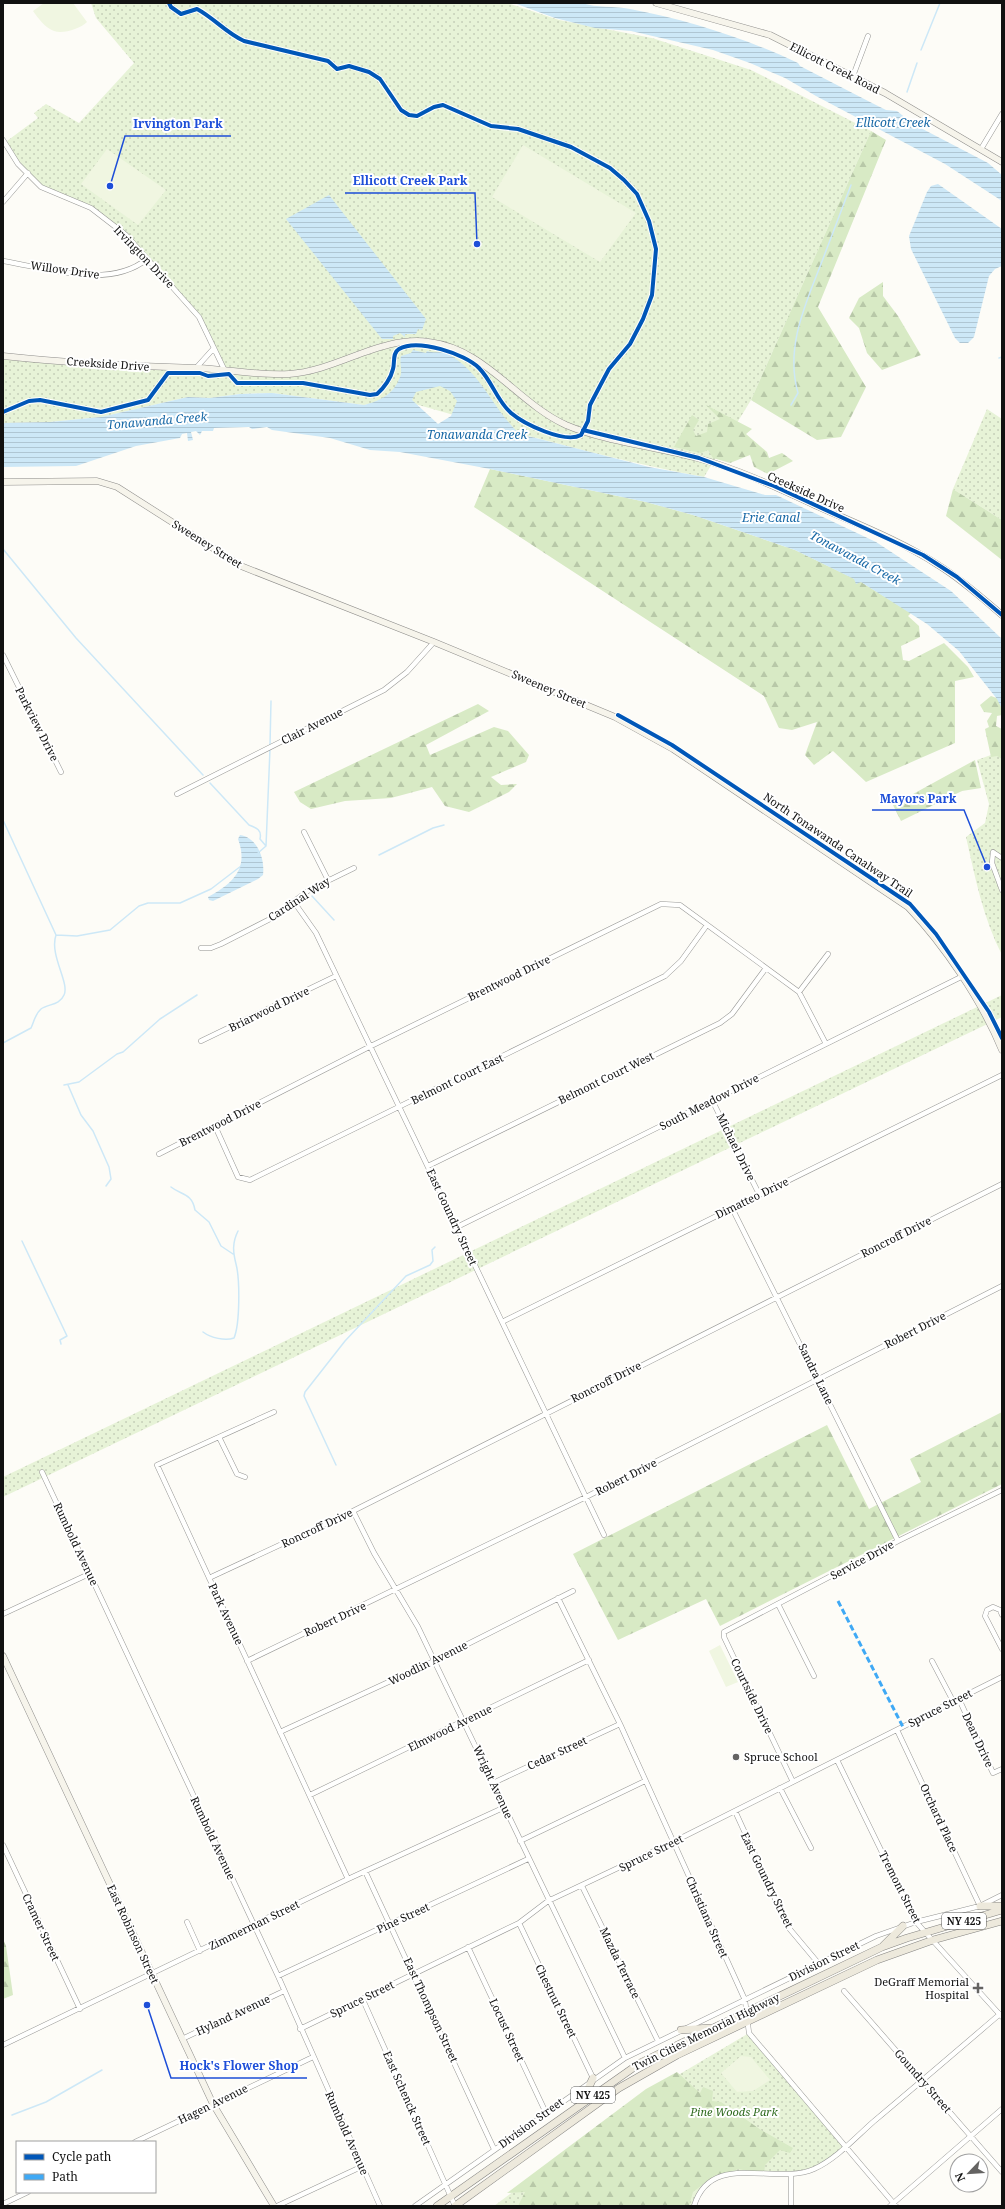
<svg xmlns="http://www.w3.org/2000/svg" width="1005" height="2209" viewBox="0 0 1005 2209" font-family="'Noto Serif',serif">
<defs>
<pattern id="green-dots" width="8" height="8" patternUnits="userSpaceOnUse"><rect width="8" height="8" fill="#e7f3d7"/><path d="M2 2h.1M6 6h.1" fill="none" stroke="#c5cfb8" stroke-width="1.8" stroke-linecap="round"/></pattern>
<pattern id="forest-firs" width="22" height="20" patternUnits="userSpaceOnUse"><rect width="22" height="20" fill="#d8eac5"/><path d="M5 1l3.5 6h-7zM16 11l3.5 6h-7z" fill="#b8c8a8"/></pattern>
<pattern id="water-rules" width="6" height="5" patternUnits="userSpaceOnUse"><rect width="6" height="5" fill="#cde8f7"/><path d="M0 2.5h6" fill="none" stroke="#afc6d3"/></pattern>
</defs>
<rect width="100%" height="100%" fill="#fdfcf7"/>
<!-- green -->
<path fill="url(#green-dots)" d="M91,3H507L559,20L652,38L751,70L871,131L751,400L704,477C597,457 492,426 387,396L378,402L364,405L272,393L240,394L210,398L188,397L101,417L50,422L3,423V356L223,369L199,317L126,235L91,208L41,187L14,155L7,141L38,118L34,113L46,104L79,123L134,63L96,18Z
M987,409L1002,419V520L953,489Z
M1002,751V955C983,918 975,877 966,837L985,823L989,804L977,760Z
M1002,995V1017L3,1497V1477Z
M749,2033L844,2147L825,2162L803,2172H738L707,2184L694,2206H494L636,2100Z"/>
<!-- forest -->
<path fill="url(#forest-firs)" d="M871,131L886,140L818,307L866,387L841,437L817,440L751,400Z
M883,282V296L898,316L921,355L882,370L867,353L859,328L849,318L859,298Z
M706,405L752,429L746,434L767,452L769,458L782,453L793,461L768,474L754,467L750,455L730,463L713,458L708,450L701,453L674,447L692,415L699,420L693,430L696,436L707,432L708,424L720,419Z
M490,469L646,502L693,515L795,550L861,582L911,613L908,616L919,626L920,637L901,646L903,660L909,661L944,643L968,667L974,677L955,681V743L866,782L833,751L814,765L805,755L817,722L792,730L779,728L764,696L474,507Z
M953,489L1002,520V560L946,516Z
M991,696L1002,700V715L997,716L996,726L1002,729V759L997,756L991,757L985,729L989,727L987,721L992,713L984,712L980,705Z
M478,704L489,711L426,745L430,755L494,727L508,731L529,755L526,762L491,777L501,785L517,784L509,792L469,812L445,806L432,787L391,798L345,801L311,809L300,802L294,792Z
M975,760L981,788L962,791L901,821L893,805Z
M1002,1412V1484L720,1626L706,1599L618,1640L573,1554L827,1425L869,1509L921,1482L910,1459Z
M3,1939L6,1946L13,1995L3,1999Z
M677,2072L700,2093L703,2087L713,2091L712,2101L721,2102L761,2130L793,2148L790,2153L780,2150L765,2165L764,2174L738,2169L706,2182L693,2192L689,2206H518L525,2192L507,2193L646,2089Z"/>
<!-- pitch -->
<path fill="#f0f6e1" d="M44,3H73L87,22C80,29 63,34 54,31C45,28 38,18 33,11Z
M523,145L636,213L600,262L492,197Z
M107,149L166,190L138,225L81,184Z
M720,1645L738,1682L726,1687L709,1651Z
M741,2056L751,2057L770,2080L753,2091L737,2092L721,2073Z"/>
<!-- water -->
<path fill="url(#water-rules)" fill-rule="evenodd" d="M514,3H582C597,8 614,6 630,9C688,20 745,38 798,63L800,66L870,102L886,110L897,111L913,124L988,163L1002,175V201L945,164L816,96L785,78L750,63L713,50L631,31L595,28L555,18Z
M938,184L1002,229V266L995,269L989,276L974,337L968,343H960L955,338L911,249L909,236L927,192L931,186Z
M329,195L426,319L422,330L418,329L416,334H405V337L400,333L393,336V339H382L286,219Z
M413,350L426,353L427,351C435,354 442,350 450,355C483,375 493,410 520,434L649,467L704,477L765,495H776L876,542L951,591L1002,639V709L997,699L959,651L927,624L861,582L856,584L854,579L795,550L693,515L646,502L490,469L400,452L370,450L330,438L272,430L267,427L252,429L249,427L214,428L213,431H202L200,435L196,431L191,432L193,440L188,441L187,433L182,434L180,438L136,446L76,466L3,467V423L50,422L101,417L188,397L210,398L240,394L272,393L364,405C380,401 394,394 400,377C403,371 399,363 401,356L411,353ZM440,386L450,391L457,401L451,416L438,424L412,400L416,392Z
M240,835C258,838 265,859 263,875L258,879L213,901L209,900L208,897C233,883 249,869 238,839Z"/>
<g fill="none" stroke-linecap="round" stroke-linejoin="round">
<!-- stream -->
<path stroke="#cde8f7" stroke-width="1.5" d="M921,50L940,3
M907,92L917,63
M999,358L1002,357
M791,405L798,393C785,348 805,305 821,264C831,238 841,211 851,185
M3,549L76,638L203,775
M270,745L271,701
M210,783L249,825C257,828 262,830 260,839L266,846L270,749
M3,820L56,935C49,955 70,983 64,995C60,1005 48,1004 41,1009C35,1014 34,1022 31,1028L3,1043
M258,853L266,846
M379,855L433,828L444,825
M312,896L334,920
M56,935L77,936L110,930L139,906L148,903H180L211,889L241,866
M64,1085L79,1082L117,1054L123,1052L160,1019L197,995
M68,1085L81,1115L93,1131L109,1167L111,1179L106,1186
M171,1187C181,1195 192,1193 195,1210L209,1222L221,1246L233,1254
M22,1241L67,1336L60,1340L61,1344
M203,1332C211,1338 225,1341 234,1338C240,1324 240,1279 236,1264C233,1252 232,1243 238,1231
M336,1465L304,1396L305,1392L345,1341L406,1276L430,1265L433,1261L432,1250L435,1247
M12,2115L46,2102L102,2070"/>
<defs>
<path id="street" d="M853,76L868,36
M3,140L18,164L41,187L91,208L126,235L199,317L224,369
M981,149L1002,114
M3,202L28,173
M3,261C47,268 109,290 147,259
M196,368L214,348
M3,655L61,772
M177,794L384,690L407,672L434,642
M304,832L328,880
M1002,858L993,852L992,863L1002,890
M294,902L316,933L604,1535
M201,948H211L221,944L272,918L309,890L354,868
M799,992L828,954
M201,1041L336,976
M712,1100L759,1194
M215,1126L238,1177L250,1180L665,976L681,961L707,925
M159,1154L369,1047L661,904L680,905L799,992L825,1042
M428,1166L720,1023L732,1014L766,968
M732,1208L898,1541
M457,1227L961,977
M502,1322L1002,1075
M274,1412L157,1465L348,1879
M219,1437L237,1474L245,1477
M42,1472L278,1976L380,2206
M353,1511L374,1553L418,1627L625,2058
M209,1578L353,1511L1002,1184
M558,1598L620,1724L745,2000L749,2033L896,2206
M778,1604L814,1676
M3,1614L89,1574
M1002,1615L1000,1610L993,1607L987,1610L985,1616L1002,1649
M247,1661L586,1497L1002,1286
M932,1661L953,1701
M959,1699L993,1773L1002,1769
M897,1730L980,1906
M280,1732L434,1661L573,1591
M837,1760L916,1922L1002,2017
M793,1782L724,1637V1632L898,1541L1002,1490
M493,1783L620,1724
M780,1788L811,1848
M310,1795L589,1660
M735,1811L788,1927L819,1964
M520,1841L645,1781
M3,1845L80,2009
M365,1871L494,2149
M582,1886L658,2041
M187,1922L200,1951
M519,1923L593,2078
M468,1947L546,2113
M278,1976L528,1859
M844,1991L1002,2172
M363,2000L455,2206
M300,2029L519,1923L548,1901L673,1842L1002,1677
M182,2039L284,1991
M3,2045L348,1879L505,1807
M135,2142L313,2057
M3,2204L28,2192
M277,2206L363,2166
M415,2206L625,2058L876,1936L916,1922L980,1906L1002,1895
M694,2206C711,2150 775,2186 814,2169C836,2159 855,2138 873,2122C916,2086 958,2050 1000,2014
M791,2206V2175
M890,2206L1002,2109"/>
<path id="secondary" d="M656,3L770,35L885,93L1002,162
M3,356C68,363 132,366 197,368C227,369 258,376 289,374C337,371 381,335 429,342C486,349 516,402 566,425C603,441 657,447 697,458C738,469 778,488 817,506C857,524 901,541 938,565C961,579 981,597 1002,615
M3,482L97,481L117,487L241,566L434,642L615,717L673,749L908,907C944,945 982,1001 1002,1050
M3,1656L213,2104L274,2206"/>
<path id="primary" d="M980,1906H1002
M883,1946L903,1926
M681,2030L710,2028
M582,2102L593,2078
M437,2206L640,2063L882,1947L907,1938L1002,1910
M455,2206L619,2088L677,2055L877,1960L933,1940L1002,1921"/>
</defs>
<!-- street casing -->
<use href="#street" stroke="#979795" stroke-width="5.5"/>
<!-- secondary casing -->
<use href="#secondary" stroke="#8e8d8b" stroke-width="7"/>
<!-- primary casing -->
<use href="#primary" stroke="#858482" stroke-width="8"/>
<!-- street -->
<use href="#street" stroke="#fffffe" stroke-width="4.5"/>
<!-- secondary -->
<use href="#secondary" stroke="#f6f4eb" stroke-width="6"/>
<!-- primary -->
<use href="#primary" stroke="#ede9dc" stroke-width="7"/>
<!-- quiet -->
<path stroke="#3fa9f5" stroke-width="3" stroke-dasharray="6 3" stroke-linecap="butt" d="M838,1601L903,1727"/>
<defs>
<path id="cycleway" d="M3,412L29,401L40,400L101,412L148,400L168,373H200L208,376L229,374L237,383H303L370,395L377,394C384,388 391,378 393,369C395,363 392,353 399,349C418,338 465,354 479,368C492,381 497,401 511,413C524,424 565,444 581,435L588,421L590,405L601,384L609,369L630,344L643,319L652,295L656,249L649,221L637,194L624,180L610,168L571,147L518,129L491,126L443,105L434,107L417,116L409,115L401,110L380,79L369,72L349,66L337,69L328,61L244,41C226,33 214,18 197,9L181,14L171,7L169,3
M583,430L699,458L774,486L923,555L957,577L1002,615
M618,715L672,745L910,904L936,934L989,1012L1002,1038"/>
</defs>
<!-- cycleway casing -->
<use href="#cycleway" stroke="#fff" stroke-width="6"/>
<!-- cycleway -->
<use href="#cycleway" stroke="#0057b8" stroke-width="4"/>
</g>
<!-- markers -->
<g fill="#646362" stroke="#fff" stroke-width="1.5">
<circle cx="736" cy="1757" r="4"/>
<path d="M976 1982h4v4h4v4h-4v4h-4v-4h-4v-4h4z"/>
</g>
<g text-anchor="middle" stroke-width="4" stroke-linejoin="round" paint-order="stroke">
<!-- shield labels -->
<g fill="#fff" stroke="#585858" stroke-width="1">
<rect x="942" y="1913" width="44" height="16" rx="3"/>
<rect x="571" y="2087" width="44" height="16" rx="3"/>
</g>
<g font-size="10" font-weight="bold" fill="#111">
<text x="964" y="1925">NY 425</text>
<text x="593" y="2099">NY 425</text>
</g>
<!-- street labels -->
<g font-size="11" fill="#111" stroke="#fff">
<text transform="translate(835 68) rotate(27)" y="4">Ellicott Creek Road</text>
<text transform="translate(144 257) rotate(46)" y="4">Irvington Drive</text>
<text transform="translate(65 270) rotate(8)" y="4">Willow Drive</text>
<text transform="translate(108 364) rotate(4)" y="4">Creekside Drive</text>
<text transform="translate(806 492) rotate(24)" y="4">Creekside Drive</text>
<text transform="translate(207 544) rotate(32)" y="4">Sweeney Street</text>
<text transform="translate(549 689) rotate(23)" y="4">Sweeney Street</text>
<text transform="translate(37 724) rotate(63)" y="4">Parkview Drive</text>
<text transform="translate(312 726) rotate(-27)" y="4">Clair Avenue</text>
<text transform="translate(838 845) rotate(34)" y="4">North Tonawanda Canalway Trail</text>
<text transform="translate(299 899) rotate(-33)" y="4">Cardinal Way</text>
<text transform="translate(509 978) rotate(-26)" y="4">Brentwood Drive</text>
<text transform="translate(269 1009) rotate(-26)" y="4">Briarwood Drive</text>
<text transform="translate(606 1078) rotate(-26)" y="4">Belmont Court West</text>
<text transform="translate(457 1079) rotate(-26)" y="4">Belmont Court East</text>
<text transform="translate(709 1102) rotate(-27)" y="4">South Meadow Drive</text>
<text transform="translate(220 1123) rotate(-27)" y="4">Brentwood Drive</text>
<text transform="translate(736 1147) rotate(64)" y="4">Michael Drive</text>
<text transform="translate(752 1198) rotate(-26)" y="4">Dimatteo Drive</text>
<text transform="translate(452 1217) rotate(65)" y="4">East Goundry Street</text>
<text transform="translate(896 1237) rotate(-27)" y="4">Roncroff Drive</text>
<text transform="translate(915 1330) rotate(-27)" y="4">Robert Drive</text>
<text transform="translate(816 1374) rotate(64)" y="4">Sandra Lane</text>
<text transform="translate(606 1382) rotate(-27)" y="4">Roncroff Drive</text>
<text transform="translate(626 1477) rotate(-27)" y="4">Robert Drive</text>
<text transform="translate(317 1528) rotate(-25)" y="4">Roncroff Drive</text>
<text transform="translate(76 1544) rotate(65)" y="4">Rumbold Avenue</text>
<text transform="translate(862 1560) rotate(-28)" y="4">Service Drive</text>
<text transform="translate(226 1614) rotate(65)" y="4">Park Avenue</text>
<text transform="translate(335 1619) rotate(-25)" y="4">Robert Drive</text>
<text transform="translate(428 1663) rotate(-26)" y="4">Woodlin Avenue</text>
<text transform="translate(752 1696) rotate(64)" y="4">Courtside Drive</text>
<text transform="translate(940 1708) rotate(-27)" y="4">Spruce Street</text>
<text transform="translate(450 1728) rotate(-26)" y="4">Elmwood Avenue</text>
<text transform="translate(978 1740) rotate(65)" y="4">Dean Drive</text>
<text transform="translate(557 1753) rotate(-25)" y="4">Cedar Street</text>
<text transform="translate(493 1782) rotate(65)" y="4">Wright Avenue</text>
<text transform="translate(939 1818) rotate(65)" y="4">Orchard Place</text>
<text transform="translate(213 1838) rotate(65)" y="4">Rumbold Avenue</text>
<text transform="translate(651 1853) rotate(-26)" y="4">Spruce Street</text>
<text transform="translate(767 1880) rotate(64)" y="4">East Goundry Street</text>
<text transform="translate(900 1887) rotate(63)" y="4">Tremont Street</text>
<text transform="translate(707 1917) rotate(66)" y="4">Christiana Street</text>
<text transform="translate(403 1918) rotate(-25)" y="4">Pine Street</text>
<text transform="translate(254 1925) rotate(-26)" y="4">Zimmerman Street</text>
<text transform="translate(41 1927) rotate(65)" y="4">Cramer Street</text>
<text transform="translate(133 1934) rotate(65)" y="4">East Robinson Street</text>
<text transform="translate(824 1961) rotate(-26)" y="4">Division Street</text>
<text transform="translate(620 1963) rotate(64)" y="4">Mazda Terrace</text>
<text transform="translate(362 1999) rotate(-26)" y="4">Spruce Street</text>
<text transform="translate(556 2001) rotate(64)" y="4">Chestnut Street</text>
<text transform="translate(431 2010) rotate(65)" y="4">East Thompson Street</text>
<text transform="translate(233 2015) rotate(-25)" y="4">Hyland Avenue</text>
<text transform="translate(507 2030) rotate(65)" y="4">Locust Street</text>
<text transform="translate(706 2032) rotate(-26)" y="4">Twin Cities Memorial Highway</text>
<text transform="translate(923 2081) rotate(49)" y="4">Goundry Street</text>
<text transform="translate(407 2098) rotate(66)" y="4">East Schenck Street</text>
<text transform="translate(213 2104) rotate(-26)" y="4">Hagen Avenue</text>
<text transform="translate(531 2123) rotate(-36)" y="4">Division Street</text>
<text transform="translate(347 2133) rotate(66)" y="4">Rumbold Avenue</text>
</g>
<!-- poi labels -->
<g font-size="11" fill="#111" stroke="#fff" text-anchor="start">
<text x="744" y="1761">Spruce School</text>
<text x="969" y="1986" text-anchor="end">DeGraff Memorial<tspan x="969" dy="13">Hospital</tspan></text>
</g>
<!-- park labels -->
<g font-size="11" font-style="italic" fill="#2f6b1f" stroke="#fff">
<text x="734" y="2116">Pine Woods Park</text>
</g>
<!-- water labels -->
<g font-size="12" font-style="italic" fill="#1768a6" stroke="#fff">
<text x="893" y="127">Ellicott Creek</text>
<text transform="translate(157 421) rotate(-5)" y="4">Tonawanda Creek</text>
<text x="477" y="439">Tonawanda Creek</text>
<text x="771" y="522">Erie Canal</text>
<text transform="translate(855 558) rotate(28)" y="4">Tonawanda Creek</text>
</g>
</g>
<!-- callouts -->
<path fill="none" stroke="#1d4ed8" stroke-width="1.5" d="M110 186L125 136H231M477 244L475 193H345M987 867L964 810H872M147 2005L171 2078H307"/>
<g fill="#1d4ed8" stroke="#fff" stroke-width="1.5">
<circle cx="110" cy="186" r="4"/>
<circle cx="477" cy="244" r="4"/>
<circle cx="987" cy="867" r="4"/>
<circle cx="147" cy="2005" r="4"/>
</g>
<g font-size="12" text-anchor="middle" font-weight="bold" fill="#1d4ed8" stroke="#fff" stroke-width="4" stroke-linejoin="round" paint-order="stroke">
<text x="178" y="128">Irvington Park</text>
<text x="410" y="185">Ellicott Creek Park</text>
<text x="918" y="803">Mayors Park</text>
<text x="239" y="2070">Hock's Flower Shop</text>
</g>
<!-- border -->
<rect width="1005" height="2209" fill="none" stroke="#111111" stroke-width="8"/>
<!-- legend -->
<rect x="16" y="2141" width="140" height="52" fill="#ffffff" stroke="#a0a0a0"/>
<rect x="24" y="2154" width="20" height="6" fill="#0057b8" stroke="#a0a0a0"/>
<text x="52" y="2161" font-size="12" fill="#111111">Cycle path</text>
<rect x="24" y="2174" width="20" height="6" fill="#3fa9f5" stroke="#a0a0a0"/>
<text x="52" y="2181" font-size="12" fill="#111111">Path</text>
<!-- north arrow -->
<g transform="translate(969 2173) rotate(245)"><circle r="19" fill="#ffffff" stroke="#a0a0a0"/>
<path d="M0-3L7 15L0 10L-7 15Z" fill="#646362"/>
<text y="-6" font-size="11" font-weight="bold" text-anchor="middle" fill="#111111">N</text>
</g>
</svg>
